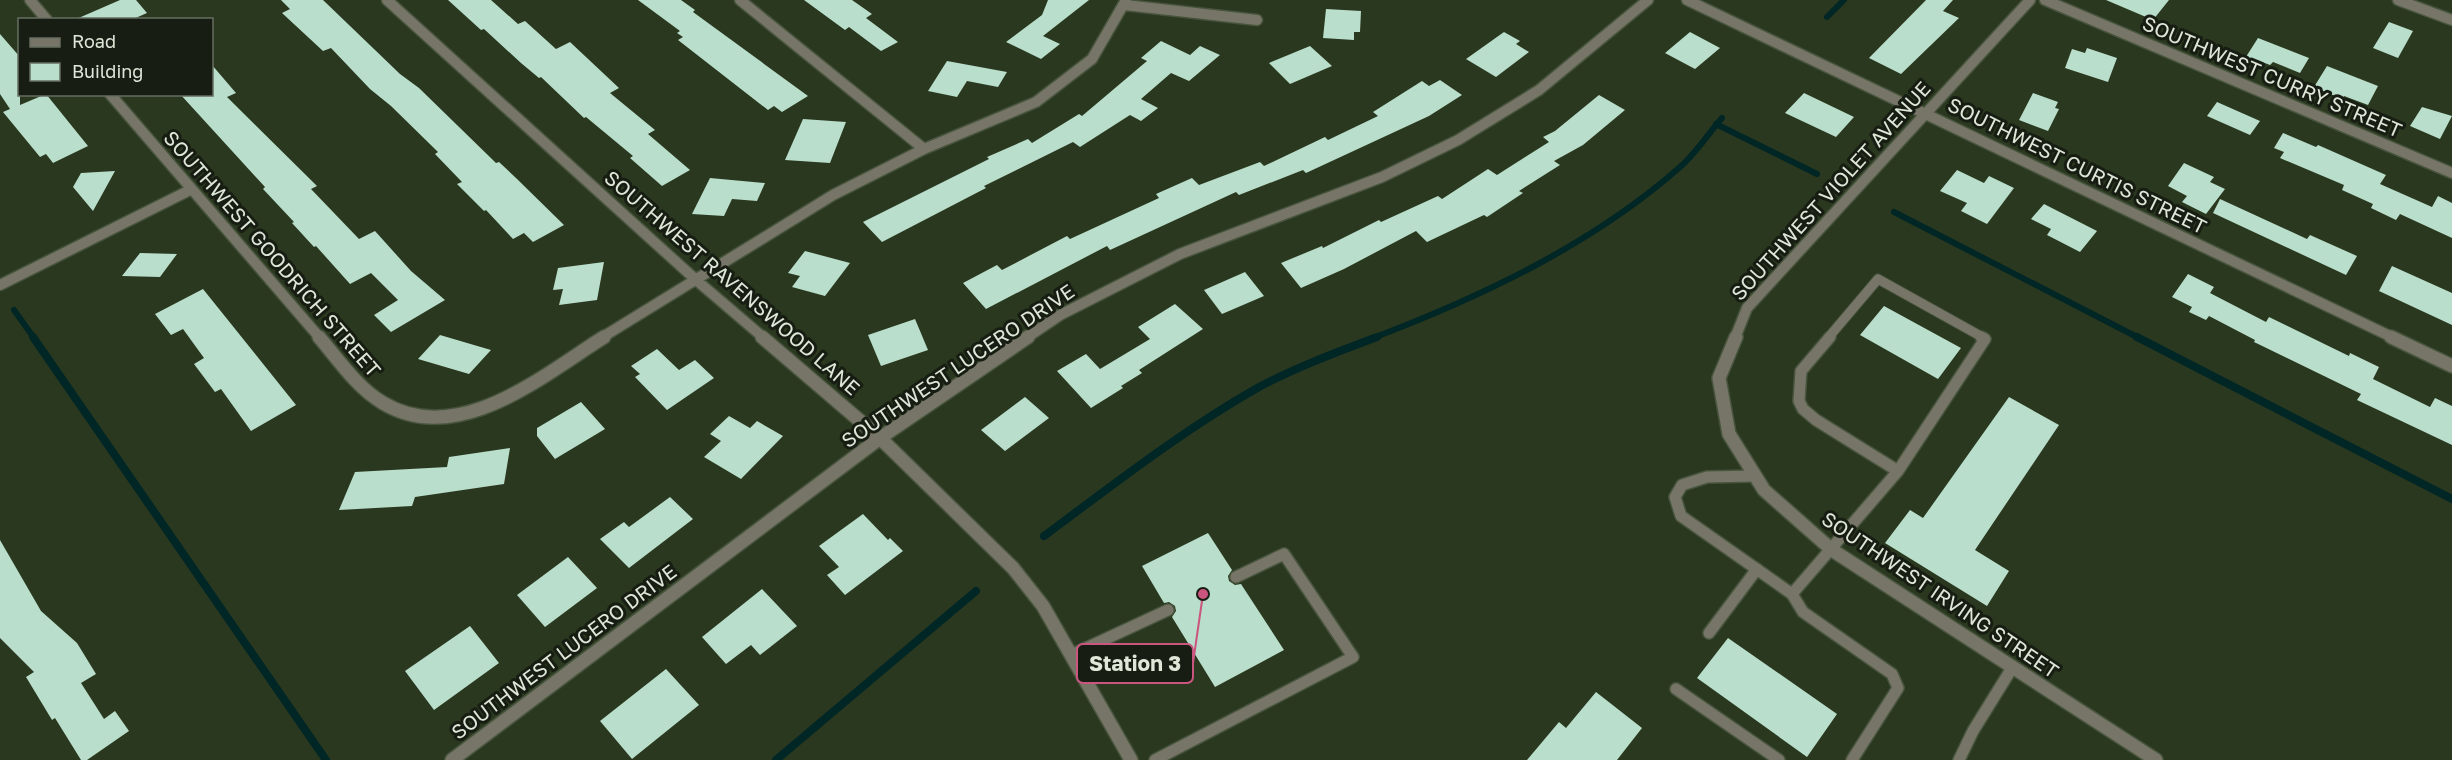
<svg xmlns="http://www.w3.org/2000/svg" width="2452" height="760" viewBox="0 0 2452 760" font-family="'Golos Text',sans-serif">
<rect width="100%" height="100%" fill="#2a381f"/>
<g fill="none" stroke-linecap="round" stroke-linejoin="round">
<!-- stream-far1 -->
<path stroke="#002626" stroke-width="6" d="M1827,17L1844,0
M1716,124L1817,174
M1894,212L2139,338
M14,310L34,338
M1373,338C1481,297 1593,244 1680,167C1696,153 1708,134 1722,118"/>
<!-- stream -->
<path stroke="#002626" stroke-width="8" d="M33,337L326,760
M2137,337L2452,499
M1044,536C1114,484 1183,430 1259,387C1297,367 1337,352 1377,337
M776,760L976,591"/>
</g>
<!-- building -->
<path fill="#b9decb" d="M120,0H136L147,13L131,20H74Z
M281,0H323L400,74L419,88L496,163L499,162L516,178L564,225L533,242L524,233L513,239L486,210L484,211L457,184L462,182L435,154L438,152L391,106L370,89L331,48L323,51L282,13L290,9Z
M448,0H491L518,24L525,21L556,49L570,42L619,88L610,93L655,130L648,134L690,170L662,186L630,158L633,156L586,117L584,118L541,77L539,78L521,63L484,29L481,30Z
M638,0H681L695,10L693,12L808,96L782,112L774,106L768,110L678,40L683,37L677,33L680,31Z
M804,0H852L872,14L866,18L898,42L881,51L849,27L845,30Z
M1048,0H1089L1043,36L1060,44L1041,59L1006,42L1042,15Z
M1926,0H1953L1943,11L1959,18L1901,74L1869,58Z
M2106,0H2169L2153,20Z
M1326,9L1361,11L1360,32H1354V40L1323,38Z
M2389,22L2413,31L2398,58L2373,48Z
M1504,32L1520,41L1516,44L1529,52L1496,77L1466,59Z
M1690,32L1720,48L1695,69L1665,53Z
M0,34L20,57V105L46,94L88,146L53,163L46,154L40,157L3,112L10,109L0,94Z
M2258,38L2309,58L2300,73L2273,62L2270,65L2257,60H2244Z
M1161,41L1190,55L1200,46L1220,55L1189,81L1171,73L1141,99L1158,108L1141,121L1130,115L1080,147L1073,142L984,186L986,188L882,242L863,222L989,159L987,157L1028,139L1032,143L1079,114L1082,116L1147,61L1141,58Z
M1310,46L1332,66L1290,84L1269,63Z
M2087,48L2117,58L2108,82L2065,68L2072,49L2085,53Z
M947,61L1007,72L998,87L967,81L957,97L928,91Z
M212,65L236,93L227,97L317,186L311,189L359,239L375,231L411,271L445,300L391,332L374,315L398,300L371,273L350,284L316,246L314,247L292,223L294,222L263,189L265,187L180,94H212Z
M2327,66L2378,86L2368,105L2344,96L2342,99L2314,87Z
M1440,80L1462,95L1429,116L1306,173L1303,170L1239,195L1236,192L1110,250L1107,246L986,309L963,283L997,265L1002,270L1067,236L1070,239L1159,198L1156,194L1192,178L1199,185L1260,162L1264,166L1325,137L1328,140L1378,116L1373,112L1422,81L1429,86Z
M1804,93L1854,117L1836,137L1785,113Z
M2033,93L2058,102L2055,108L2059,109L2048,131L2019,120Z
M1599,95L1625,110L1583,145L1554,161L1560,165L1519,191L1523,193L1487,217L1484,215L1427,242L1416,231L1344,269L1301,288L1281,263L1322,246L1323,248L1379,220L1381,222L1438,196L1442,199L1488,169L1497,175L1549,142L1543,137L1555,131Z
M2217,102L2260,121L2250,135L2207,116Z
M2422,107L2452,116L2440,139L2410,126Z
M803,119L846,122L830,163L785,160Z
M2283,133L2316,147L2318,145L2386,175L2380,184L2432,207L2438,196L2452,203V238L2400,214L2396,220L2371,208L2373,204L2342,190L2344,185L2280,158L2284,152L2274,148Z
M2184,163L2214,177L2210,182L2225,189L2206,214L2182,202L2187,196L2168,186Z
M1957,170L1984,183L1989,176L2014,188L1987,224L1961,211L1967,203L1940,191Z
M115,171L93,211L73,187L81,173Z
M710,178L765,183L757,201L732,199L724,216L692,214Z
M2220,199L2307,239L2310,235L2357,256L2346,275L2213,213Z
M2044,204L2097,231L2080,252L2047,235L2051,229L2031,219Z
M805,251L850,263L825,296L792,287L800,276L788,273Z
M140,253L177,254L160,277L122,276Z
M604,262L597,300L559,305L563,289L553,290L558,268Z
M2392,266L2452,293V325L2379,291Z
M1245,272L1264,296L1222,314L1204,290Z
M2188,274L2214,287L2210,293L2266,322L2269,317L2349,356L2350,353L2379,367L2373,379L2430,407L2435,398L2452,406V445L2357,400L2361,394L2254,342L2255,340L2209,316L2206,320L2189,312L2192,307L2172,297Z
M203,289L296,405L251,431L221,389L215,392L194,364L204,358L183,329L171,335L155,314Z
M1175,304L1203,329L1139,370L1142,373L1121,386L1123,388L1091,408L1057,371L1086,354L1100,369L1150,339L1138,327Z
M1884,306L1961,348L1938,379L1860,335Z
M915,319L928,350L881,366L868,335Z
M440,335L491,350L469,374L418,359Z
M657,349L679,370L695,360L714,378L667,410L635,377L640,374L631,366Z
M1025,397L1049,418L1005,451L981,430Z
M2009,397L2059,425L1975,550L2009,571L1987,606L1885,543L1910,510L1923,518Z
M581,402L605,429L555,459L537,436V428Z
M729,416L750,428L757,421L783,436L741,479L704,457L721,441L710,434Z
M510,448L504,484L415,497L412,506L339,510L355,472L447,467L449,457Z
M670,497L693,519L629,568L600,539L624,522L629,527Z
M863,514L888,540L890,538L903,551L845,595L827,575L839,567L819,546Z
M1208,533L1232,570L1228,576L1229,581L1235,585L1241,584L1284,650L1215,687L1172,617L1176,611L1175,606L1169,602L1164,603L1142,566Z
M0,540L41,611L77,643L96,674L81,683L104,719L115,711L129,731L87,760H81L55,718L52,720L26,677L34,672L0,638Z
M568,557L597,588L545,627L517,595Z
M762,589L797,626L760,655L751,645L726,664L702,637Z
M470,626L499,663L434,710L405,671Z
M1728,638L1837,714L1807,757L1697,678Z
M666,669L699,705L632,759L600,721Z
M1596,692L1642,728L1617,760H1527L1559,722L1566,728Z"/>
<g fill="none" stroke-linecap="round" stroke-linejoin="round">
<defs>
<path id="lane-far1" d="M1828,338L1878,279L1984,338"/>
<path id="lane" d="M1830,337L1801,371L1799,401L1803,409L1816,420L1898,471
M1898,471L1985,339L1981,337
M1755,476L1707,477L1682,485L1675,497L1681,516L1792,594L1803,612L1892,674L1898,688L1852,760
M1792,594L1898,471
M1709,633L1757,569
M1071,655L1168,610
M1676,689L1779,760
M1155,760L1353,657L1284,554L1236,577
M1959,760L1973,731L2012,668"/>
<path id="street-far1" d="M30,0L47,20
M387,0L695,279L764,338
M740,0L924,149
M1687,0L2394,338
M2045,0L2452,173
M2398,0L2452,20
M1125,5L1257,20
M110,94L320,338
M0,285L190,190
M601,338L833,195L924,149L1036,102L1092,59L1126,0
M1026,338L1060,315L1180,254L1382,177L1458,140L1539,90L1648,0
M1735,338L1747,308L2030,0"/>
<path id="street" d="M319,337C338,359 357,388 383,403C458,448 542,376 604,337
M762,337L880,438L1013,568L1043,606L1131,760
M1736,337L1719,378L1729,434L1764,490L1832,550L2156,760
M2391,337L2452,366
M452,760L880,438L1028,337"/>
</defs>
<!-- lane-far1 casing -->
<use href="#lane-far1" stroke="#47543d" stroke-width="11"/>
<!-- lane casing -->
<use href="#lane" stroke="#47543d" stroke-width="14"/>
<!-- street-far1 casing -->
<use href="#street-far1" stroke="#47543d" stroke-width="13"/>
<!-- street casing -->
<use href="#street" stroke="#47543d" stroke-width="16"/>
<!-- lane-far1 -->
<use href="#lane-far1" stroke="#777567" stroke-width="9"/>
<!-- lane -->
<use href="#lane" stroke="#777567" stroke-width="11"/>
<!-- street-far1 -->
<use href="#street-far1" stroke="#777567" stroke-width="10"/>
<!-- street -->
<use href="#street" stroke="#777567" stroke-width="13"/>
</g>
<g text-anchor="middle" stroke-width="6" stroke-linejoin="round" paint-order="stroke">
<!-- street labels -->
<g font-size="20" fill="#dee7d8" stroke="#171d12">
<text transform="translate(2272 77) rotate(23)" y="7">SOUTHWEST CURRY STREET</text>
<text transform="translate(2077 166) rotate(26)" y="7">SOUTHWEST CURTIS STREET</text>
<text transform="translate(1831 191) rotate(-48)" y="7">SOUTHWEST VIOLET AVENUE</text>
<text transform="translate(272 254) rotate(49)" y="7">SOUTHWEST GOODRICH STREET</text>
<text transform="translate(732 283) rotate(41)" y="7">SOUTHWEST RAVENSWOOD LANE</text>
<text transform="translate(958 366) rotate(-34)" y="7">SOUTHWEST LUCERO DRIVE</text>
<text transform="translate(1940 595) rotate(34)" y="7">SOUTHWEST IRVING STREET</text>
<text transform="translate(564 652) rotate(-37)" y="7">SOUTHWEST LUCERO DRIVE</text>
</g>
</g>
<!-- callouts -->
<path fill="none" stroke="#ca5680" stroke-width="2" d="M1203 594L1193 663"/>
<circle fill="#ca5680" stroke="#171d12" stroke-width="2" cx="1203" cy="594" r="6"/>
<rect fill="#171d12" stroke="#ca5680" stroke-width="2" x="1077" y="644" width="116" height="39" rx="6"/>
<g font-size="21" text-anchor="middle" font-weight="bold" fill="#dee7d8">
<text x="1135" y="671">Station 3</text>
</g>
<!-- legend -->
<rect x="18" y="18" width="195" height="78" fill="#171d12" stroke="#676e61" stroke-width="1.5"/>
<rect x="30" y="38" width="30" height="9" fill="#777567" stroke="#676e61" stroke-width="1.5"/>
<text x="72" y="48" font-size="18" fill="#dee7d8">Road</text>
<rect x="30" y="63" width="30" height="18" fill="#b9decb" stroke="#676e61" stroke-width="1.5"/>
<text x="72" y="78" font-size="18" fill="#dee7d8">Building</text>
</svg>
